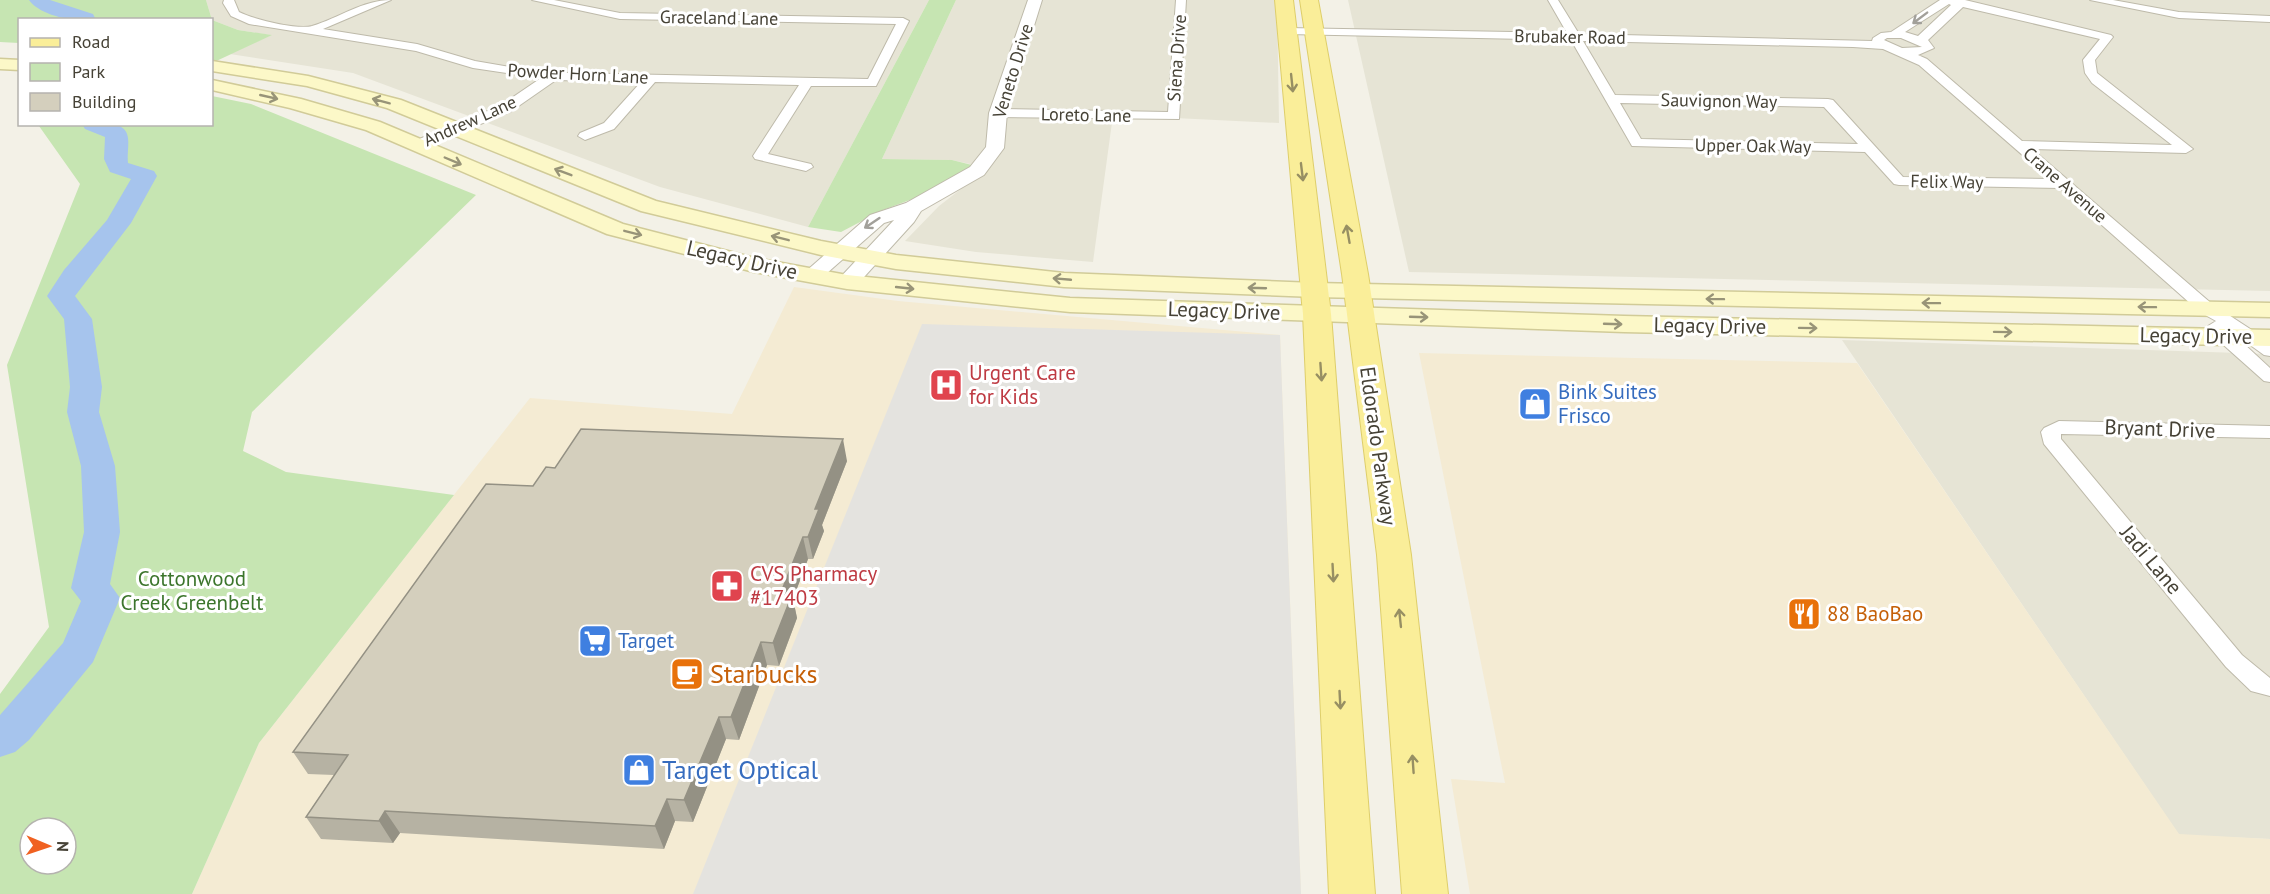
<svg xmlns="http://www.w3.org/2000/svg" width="2270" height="894" viewBox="0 0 2270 894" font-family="'PT Sans',sans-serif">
<rect width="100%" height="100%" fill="#f3f1e7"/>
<!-- residential -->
<path fill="#e6e4d5" d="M206,0H929L808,227L660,187L353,73L230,54L271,35L238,30L212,20Z
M956,0H1277L1279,123L1113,115L1093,262L976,252L905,241L939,206L988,168L952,160L882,159Z
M1348,0H2270V291L1409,272Z
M1842,340L2270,354V839L2179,835Z"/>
<!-- commercial -->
<path fill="#f4ebd3" d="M794,287L898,301L1280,335L1301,894H192L259,743L530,398L732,414Z
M1419,353L1857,363L2179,834L2270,839V894H1470L1451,779L1505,783Z"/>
<!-- green -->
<path fill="#c6e5b2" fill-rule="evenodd" d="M0,0H206L212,20L238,30L272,35L212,63V20H20L19,43L0,42Z
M929,0H956L882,159L952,160L972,165L963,173L915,198L883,210L841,232L808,227Z
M212,96L251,104L476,195L252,412L243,451L286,472L454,495L259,743L192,894H0V694L49,627L7,365L80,184L39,126L212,124ZM30,828H66V864H30Z"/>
<!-- parking -->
<path fill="#e4e3df" d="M922,324L1280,335L1301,894H693Z"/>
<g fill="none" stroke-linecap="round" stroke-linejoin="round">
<!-- river -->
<path fill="#a6c4ed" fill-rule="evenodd" d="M29,0H50L93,14L95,18C79,24 40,16 29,0Z
M82,124C96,124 126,118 128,138C129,146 127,154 128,163L154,171L157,176L131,223L75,296L92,319L102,387L99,412L115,466L120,532L110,584L120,598L93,662L29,740L15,752L0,757V715L63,643L81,601L71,588L84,532L81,466L67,412L70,387L64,319L47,296L64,270L107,220L131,179L110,172L104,159L105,137L85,129Z"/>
<defs>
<path id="minor" d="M224,0H234L239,12C253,19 297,30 312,26C339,18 363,0 391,0L323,29L417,44L475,61L521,69L568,73L868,79L896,24L620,19L532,0H554L620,13L903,18L909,21L876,86H811L768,154L811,164L813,167L806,171L755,159L753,156L799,85L655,82L614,129L585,140L578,136L580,133L604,123L641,82L556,80L510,112L422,148H412V142L500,106L541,78L473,68L416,51L249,24L231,16L223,3Z
M1176,0H1186L1179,119L998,117L991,113L998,109L1168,112Z
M1548,0H1558L1579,34L1872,41L1873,38L1881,33L1891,32L1940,0H1965L2111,35L2113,37L2095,60L2097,73L2193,149L2186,153L2032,149L2212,304L2270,342V356L2264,355L2228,329L2270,368V382L2264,381L2219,341L2208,326L2216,321L2200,312L2060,188L1899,185L1894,184L1865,152L1632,146L1571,40L1287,34L1281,31L1287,28L1567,33ZM1949,4L1951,5L1918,36L1905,32ZM1963,7L2100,39L2083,60L2085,73L2092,83L2172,145L2022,141L1927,59L1918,55L1934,48L1928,40ZM1887,38H1901L1922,47L1902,48L1884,40ZM1583,41L1853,47L1883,49L1919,65L2050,179L1903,177L1833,100L1828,99L1615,95ZM1620,103L1824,107L1858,144L1641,139Z
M2090,0H2113L2179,12L2270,16V22L2179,18Z
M2059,421L2270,426V438L2061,434V439L2242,655L2270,678V696L2251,691L2226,667L2044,444L2041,432L2044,428Z"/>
<path id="tertiary" d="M1028,0H1042L1007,113L1004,148L984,175L921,211L914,222L855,287H839L836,282L894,220L884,223L818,281H804L800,277L804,273L870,215L906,203L970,167L986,147L989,113Z"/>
<path id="secondary" d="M0,59L20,60V70L0,69Z
M212,61L308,76L401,100L656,201L821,241L896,255L1064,273L1315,283L2270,303V317L1315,297L1064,287L896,269L821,255L641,211L387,108L307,86L212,71Z
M212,80L301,99L380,122L623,224L755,258L847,275L1070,298L1624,316L2270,330V346L1624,332L1070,312L847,289L754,272L607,234L366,130L290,108L212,90Z"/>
<path id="primary" d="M1275,0H1293L1331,314L1375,894H1329L1303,314Z
M1300,0H1318L1368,274L1411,555L1448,894H1402L1377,555L1342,274Z"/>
</defs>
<!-- minor casing -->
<use href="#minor" stroke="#bebaaa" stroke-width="2"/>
<!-- tertiary casing -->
<use href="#tertiary" stroke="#bebaaa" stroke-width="2"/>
<!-- secondary casing -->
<use href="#secondary" stroke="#d1cb98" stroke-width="3"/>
<!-- primary casing -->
<use href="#primary" stroke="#dece6a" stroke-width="2"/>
<!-- minor -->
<use href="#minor" fill="#fff" fill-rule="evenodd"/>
<!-- tertiary -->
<use href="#tertiary" fill="#fff" fill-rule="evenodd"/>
<!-- secondary -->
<use href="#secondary" fill="#fcf8c8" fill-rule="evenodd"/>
<!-- primary -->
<use href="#primary" fill="#faee99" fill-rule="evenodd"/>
</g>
<!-- wall -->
<path fill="#b6b2a3" d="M847,461L822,525L824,531L813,559H808L793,599L797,618L779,666L767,665L739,740L726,739L693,822L675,821L664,849L400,833L393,843L321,839L306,817L334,775L308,774L293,752L533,486L555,468Z"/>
<!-- shaded-wall -->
<path fill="#949184" d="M843,439L847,461L822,525L824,531L813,559L808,537L815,509Z
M803,537L808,559L793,599L797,618L779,666L773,643L780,595Z
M761,642L767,665L739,740L731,717Z
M719,717L726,739L693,822L684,800Z
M667,799L675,821L664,849L655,826Z
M385,811L400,833L393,843L379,821Z"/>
<!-- building -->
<path fill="#d4cfbd" stroke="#949184" stroke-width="1.5" d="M581,429L843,439L815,509H819L808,537H803L780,595H792L773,643L761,642L731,717H719L684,800L667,799L655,826L385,811L379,821L306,817L348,755L293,752L486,484L533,486L546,467L555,468Z"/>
<!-- one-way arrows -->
<defs><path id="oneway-shaft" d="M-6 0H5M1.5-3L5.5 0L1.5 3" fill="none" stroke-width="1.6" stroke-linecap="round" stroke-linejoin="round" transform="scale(1.5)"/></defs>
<g stroke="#a2a09a">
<use href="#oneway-shaft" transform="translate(1920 18) rotate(143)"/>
<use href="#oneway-shaft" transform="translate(872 223) rotate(146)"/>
</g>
<g stroke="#978f63">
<use href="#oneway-shaft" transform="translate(1292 83) rotate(84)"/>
<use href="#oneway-shaft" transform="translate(1302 172) rotate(83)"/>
<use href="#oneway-shaft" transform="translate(1348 234) rotate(-100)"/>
<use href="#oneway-shaft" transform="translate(1321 372) rotate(86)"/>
<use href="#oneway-shaft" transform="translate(1333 573) rotate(87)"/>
<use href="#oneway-shaft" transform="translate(1400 618) rotate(-96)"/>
<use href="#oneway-shaft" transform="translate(1340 700) rotate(87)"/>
<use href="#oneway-shaft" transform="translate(1413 764) rotate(-94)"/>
</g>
<g stroke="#989478">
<use href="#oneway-shaft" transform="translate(269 97) rotate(13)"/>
<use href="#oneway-shaft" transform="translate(381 101) rotate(-165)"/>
<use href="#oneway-shaft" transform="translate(453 161) rotate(23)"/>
<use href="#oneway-shaft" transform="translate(563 172) rotate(-159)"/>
<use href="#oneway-shaft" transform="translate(633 233) rotate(14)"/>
<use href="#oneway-shaft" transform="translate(780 238) rotate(-166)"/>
<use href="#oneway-shaft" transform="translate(1062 279) rotate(-175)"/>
<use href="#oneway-shaft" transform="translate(905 288) rotate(6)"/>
<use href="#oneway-shaft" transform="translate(1257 288) rotate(-178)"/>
<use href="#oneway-shaft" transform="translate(1715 299) rotate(-179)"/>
<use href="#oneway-shaft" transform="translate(1931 303) rotate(-179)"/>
<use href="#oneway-shaft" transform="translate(2147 307) rotate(-179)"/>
<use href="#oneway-shaft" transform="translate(1419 317) rotate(2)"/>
<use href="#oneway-shaft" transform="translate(1613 324) rotate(2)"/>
<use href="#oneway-shaft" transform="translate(1808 328) rotate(1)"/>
<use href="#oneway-shaft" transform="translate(2003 332) rotate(1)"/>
</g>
<!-- icons -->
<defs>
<symbol id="hospital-square" viewBox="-11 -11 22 22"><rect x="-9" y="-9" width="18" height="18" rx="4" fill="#e0444e" stroke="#fff"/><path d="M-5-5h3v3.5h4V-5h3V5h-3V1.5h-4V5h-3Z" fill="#fff"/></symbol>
<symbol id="shop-square" viewBox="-11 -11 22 22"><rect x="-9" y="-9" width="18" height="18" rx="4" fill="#3f7fe0" stroke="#fff"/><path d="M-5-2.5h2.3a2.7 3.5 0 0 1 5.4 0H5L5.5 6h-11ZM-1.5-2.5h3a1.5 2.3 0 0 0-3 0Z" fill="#fff"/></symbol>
<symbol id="pharmacy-square" viewBox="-11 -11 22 22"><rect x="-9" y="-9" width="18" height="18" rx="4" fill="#e0444e" stroke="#fff"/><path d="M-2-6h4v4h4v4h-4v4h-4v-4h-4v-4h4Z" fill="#fff"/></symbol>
<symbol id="restaurant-square" viewBox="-11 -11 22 22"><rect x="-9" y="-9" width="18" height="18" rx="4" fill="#e8710a" stroke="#fff"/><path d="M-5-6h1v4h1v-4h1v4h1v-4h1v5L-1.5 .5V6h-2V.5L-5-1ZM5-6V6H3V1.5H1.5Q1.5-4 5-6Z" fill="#fff"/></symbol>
<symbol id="supermarket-square" viewBox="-11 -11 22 22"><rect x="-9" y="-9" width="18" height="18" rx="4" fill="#3f7fe0" stroke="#fff"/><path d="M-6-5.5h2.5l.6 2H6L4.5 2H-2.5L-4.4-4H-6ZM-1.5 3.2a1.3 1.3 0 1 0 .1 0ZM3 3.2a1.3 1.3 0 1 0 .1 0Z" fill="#fff"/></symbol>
<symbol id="cafe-square" viewBox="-11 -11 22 22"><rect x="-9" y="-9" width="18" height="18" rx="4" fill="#e8710a" stroke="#fff"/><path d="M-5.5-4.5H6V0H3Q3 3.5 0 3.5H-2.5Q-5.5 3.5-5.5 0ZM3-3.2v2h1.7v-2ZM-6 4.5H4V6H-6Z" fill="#fff"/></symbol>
</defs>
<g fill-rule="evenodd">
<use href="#hospital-square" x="927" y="366" width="38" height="38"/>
<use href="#shop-square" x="1516" y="385" width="38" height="38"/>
<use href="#pharmacy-square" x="708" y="567" width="38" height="38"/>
<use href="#restaurant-square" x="1785" y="595" width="38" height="38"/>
<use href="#supermarket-square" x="576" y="622" width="38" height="38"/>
<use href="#cafe-square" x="668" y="655" width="38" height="38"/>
<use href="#shop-square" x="620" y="751" width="38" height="38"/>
</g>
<g text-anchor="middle" stroke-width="6" stroke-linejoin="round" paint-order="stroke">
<!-- far-street labels -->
<g font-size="18" fill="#464236" stroke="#fff">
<text transform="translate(719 18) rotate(1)" y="6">Graceland Lane</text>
<text transform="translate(1570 37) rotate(1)" y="6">Brubaker Road</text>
<text transform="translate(1177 58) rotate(-86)" y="6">Siena Drive</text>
<text transform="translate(1013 71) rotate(-73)" y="6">Veneto Drive</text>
<text transform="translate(578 74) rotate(3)" y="6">Powder Horn Lane</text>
<text transform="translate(1719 101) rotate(1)" y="6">Sauvignon Way</text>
<text transform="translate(1086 115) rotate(1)" y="6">Loreto Lane</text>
<text transform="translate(470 121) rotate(-24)" y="6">Andrew Lane</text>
<text transform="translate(1753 146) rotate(1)" y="6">Upper Oak Way</text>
<text transform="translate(1947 182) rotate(1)" y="6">Felix Way</text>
<text transform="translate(2065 185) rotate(41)" y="6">Crane Avenue</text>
</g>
<!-- street labels -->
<g font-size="21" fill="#464236" stroke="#fff">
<text transform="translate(742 260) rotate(13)" y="7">Legacy Drive</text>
<text transform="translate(1224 311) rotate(2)" y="7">Legacy Drive</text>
<text transform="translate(1710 326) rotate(1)" y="7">Legacy Drive</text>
<text transform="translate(2196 336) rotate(1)" y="7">Legacy Drive</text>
<text transform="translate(2160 429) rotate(2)" y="7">Bryant Drive</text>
<text transform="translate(1378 446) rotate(82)" y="7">Eldorado Parkway</text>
<text transform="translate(2151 560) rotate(50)" y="7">Jadi Lane</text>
</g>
<!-- health labels -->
<g font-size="21" fill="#be3a42" stroke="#fff" text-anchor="start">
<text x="969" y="380">Urgent Care<tspan x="969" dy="24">for Kids</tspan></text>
<text x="750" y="581">CVS Pharmacy<tspan x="750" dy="24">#17403</tspan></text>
</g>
<!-- shop labels -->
<g font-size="21" fill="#366cbe" stroke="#fff" text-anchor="start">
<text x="1558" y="399">Bink Suites<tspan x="1558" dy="24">Frisco</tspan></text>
<text x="618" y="648">Target</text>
</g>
<!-- park labels -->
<g font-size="21" fill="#3c752c" stroke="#fff">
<text x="192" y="586">Cottonwood<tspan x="192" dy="24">Creek Greenbelt</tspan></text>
</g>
<!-- food labels -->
<g font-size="21" fill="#c56008" stroke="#fff" text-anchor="start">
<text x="1827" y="621">88 BaoBao</text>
</g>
<!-- near-food labels -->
<g font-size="26" fill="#c56008" stroke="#fff" text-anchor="start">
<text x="710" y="683">Starbucks</text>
</g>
<!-- near-shop labels -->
<g font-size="26" fill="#366cbe" stroke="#fff" text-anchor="start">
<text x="662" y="779">Target Optical</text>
</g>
</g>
<!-- legend -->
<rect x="18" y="18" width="195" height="108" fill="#ffffff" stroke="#b5b3af" stroke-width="1.5"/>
<rect x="30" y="38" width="30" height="9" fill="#faee99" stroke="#b5b3af" stroke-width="1.5"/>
<text x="72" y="48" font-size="18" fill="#464236">Road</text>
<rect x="30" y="63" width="30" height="18" fill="#c6e5b2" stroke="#b5b3af" stroke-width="1.5"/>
<text x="72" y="78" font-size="18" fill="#464236">Park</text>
<rect x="30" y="93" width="30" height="18" fill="#d4cfbd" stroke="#b5b3af" stroke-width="1.5"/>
<text x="72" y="108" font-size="18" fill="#464236">Building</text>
<!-- north arrow -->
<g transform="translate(48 846) rotate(92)"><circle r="28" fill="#ffffff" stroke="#b5b3af" stroke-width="1.5"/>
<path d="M0-4.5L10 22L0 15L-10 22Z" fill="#f06121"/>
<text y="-9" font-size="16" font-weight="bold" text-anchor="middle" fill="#464236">N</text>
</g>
</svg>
